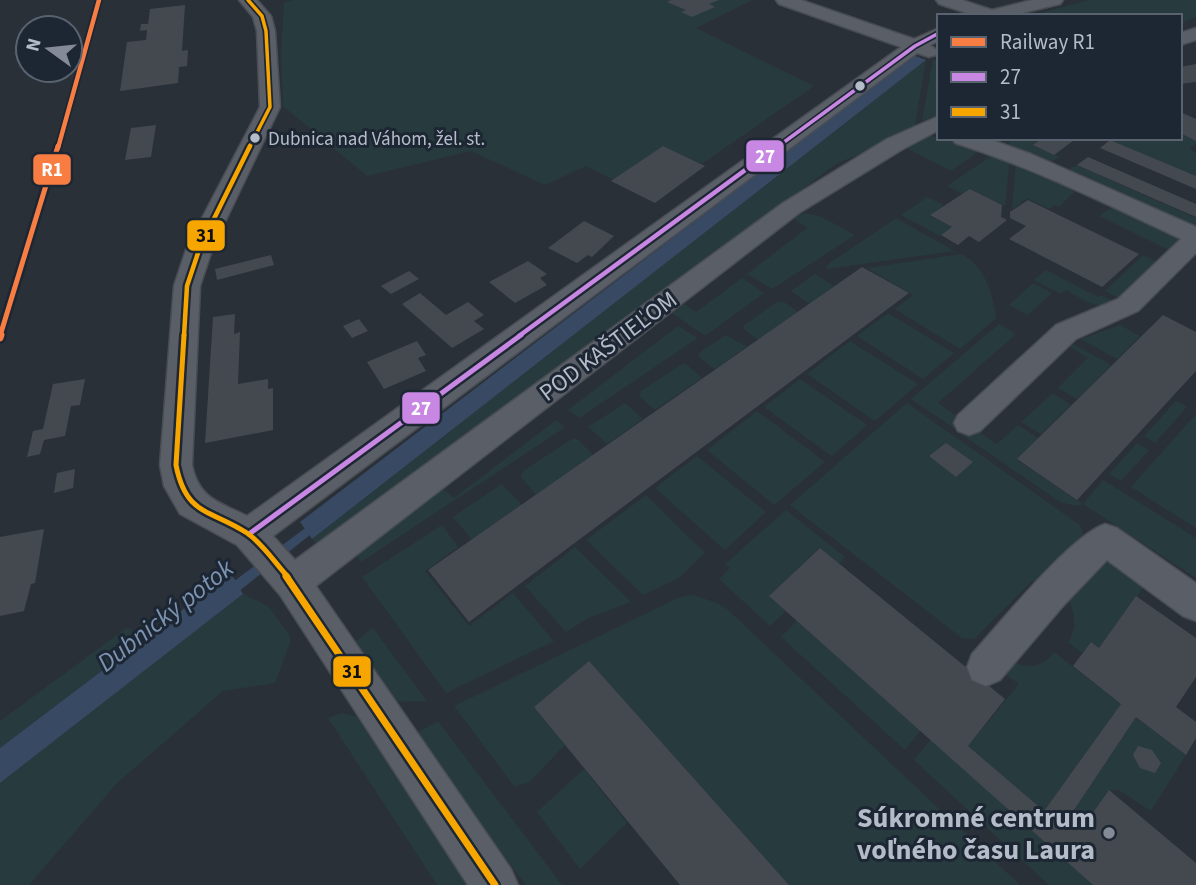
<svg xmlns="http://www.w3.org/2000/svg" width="1196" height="885" viewBox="0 0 1196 885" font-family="'Source Sans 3',sans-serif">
<rect width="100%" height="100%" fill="#2a3038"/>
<!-- green -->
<path fill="#273a3e" d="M292,0H752L696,28L814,86L702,164L663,146L614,180L586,166L545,185L471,151L367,176L283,106L281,57L284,3Z
M1089,0H1196V17L1180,24V16H1029Z
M933,59L939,62V115L922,121Z
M926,60L914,131L836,164L321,547L312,539Z
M1180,133L1196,141V144L1190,148L1196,154V176L1110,140L1180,138Z
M927,135L980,148V150L951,171L908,149V145Z
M1012,138H1043L1034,146L1060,157L1049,163L1007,145Z
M997,152L1010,157L1005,206L971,189L963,194L947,186Z
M1016,159L1069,184L1074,192L1059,207L1055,205L1049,209L1027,198L1012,210Z
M1077,165L1196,218V228L1066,170Z
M927,197L944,205L930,216L952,227L940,236L901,215Z
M1115,208L1179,238L1180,242L1171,251L1099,216L1109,209Z
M805,213L822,217L855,235L772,289L747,274L807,228L793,218Z
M896,218L954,251L827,269V265Z
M961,254C985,266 991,290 996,315L995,319L960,349L895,309L913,295L867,268Z
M1143,255L1160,263L1122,300L1105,291Z
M1046,270L1098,297L1101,295L1116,303C1097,311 1083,299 1066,290L1061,294L1034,280Z
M815,274L834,286L810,304L791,291Z
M742,278L764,293L705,336L672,313L684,304L696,312Z
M1033,283L1052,293L1028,315L1009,305Z
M777,302H784L798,312L758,340L744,329V325Z
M888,313L954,353L923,379L857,336Z
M999,324L1016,334L938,403L962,420L954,428L911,399Z
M1120,325L1140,336L1117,359L1081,339Z
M678,326L698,338L579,418L568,410Z
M726,335L747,347L715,369L699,357V353Z
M850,341L918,384L875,421L807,374Z
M1073,344L1111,365L1077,399L1058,388L1088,358L1070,347Z
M682,364H686L702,378L655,410L640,397L641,391Z
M800,379L867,425L832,456L764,407Z
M1053,393L1071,405L1041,434L1021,422Z
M1176,401L1187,407L1155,443L1144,436Z
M625,403L643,419L607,444L588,427Z
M907,403L1080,525L1086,543L1040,586L1032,581L974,639L962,638L790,505Z
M757,411L825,462L774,505L707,450Z
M1196,414V528L1131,487Z
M556,420L564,428L361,562L356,554L440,487L454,498Z
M1018,425L1038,438L1017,460L1083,504L1103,480L1196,538V578L1083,504L1076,506L1060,502L961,434L969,426L997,444Z
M572,439H577L593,455L536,495L521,477L523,471Z
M1137,443L1149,450L1121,481L1109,474Z
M697,456L766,512L725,550L655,488Z
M502,484L523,506L473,541L453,517Z
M646,495L705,553L679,578L643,595L586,540Z
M786,510L845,557L839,564L819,548L769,596L786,611L770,626L719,579L730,568L725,564Z
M442,525L458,547L425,571L469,626L513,593L554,641L446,693L362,577Z
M575,547L631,602L590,617L566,632L525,586Z
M1100,556L1143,588L1099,648L1091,642L1082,653L1068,642C1078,628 1075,611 1067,597Z
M243,594L268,606L289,635L291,640L275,683L223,691L116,784L29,885H0V783Z
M693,595L717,603L727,609L1020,885H789L589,661L534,707L565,745L528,783L514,786L454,706L680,597Z
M797,621L921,730L905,750L781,637Z
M130,628L140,642L0,748V721L125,629Z
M373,628L427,701L396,702L355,642Z
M1054,652L1121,704L1044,811L968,746L1019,684L1006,675L1005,666L1010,660C1028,670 1042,668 1054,652Z
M341,713L356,716L472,885H437L328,718Z
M1136,717L1186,755L1151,811L1119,790H1109L1087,821L1074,810Z
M438,721L562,885H526L411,736Z
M931,739L1093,885H1049L914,760Z
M584,769L627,823L580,869L537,812Z"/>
<!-- water -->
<path fill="#384963" d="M913,55L926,60L312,539L300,522Z
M231,573L243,594L0,783V748Z"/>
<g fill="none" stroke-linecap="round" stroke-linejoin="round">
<!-- stream -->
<path fill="#384963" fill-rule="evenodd" d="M316,520L320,521L321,524L320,527L233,596L229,597L225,596L223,592L225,588Z"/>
</g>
<!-- building -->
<path fill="#444950" d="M671,0H719L709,4L715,7L692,17L681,12L686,10L667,2Z
M185,5L182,51L188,50L187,66L179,67L178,83L120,91L127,42L146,40L147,30L140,31L141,24H148L150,9Z
M1196,64V82L1180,84V67Z
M1180,112L1196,119V141L1180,133Z
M156,125L151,157L125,160L131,128Z
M1043,138H1077L1054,155L1033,145Z
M1110,140L1196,176V189L1100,148Z
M663,146L705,166L655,203L611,181Z
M1088,157L1196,204V217L1077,165Z
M970,189L1002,205L1001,217L1007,220L979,242L969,236L958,245L941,235L952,227L930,215Z
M1028,200L1077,224L1139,254L1102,287L1009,239L1026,226L1010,218V212Z
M584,221L614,236L592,257L588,255L577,263L548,248Z
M271,255L274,265L217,280L215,269Z
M528,261L547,274L540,278L547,285L515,303L489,282Z
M862,267L909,293L469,622L428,570Z
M409,271L419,279L391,294L381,286Z
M420,293L446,315L468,302L484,315L474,321L484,329L452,348L402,304Z
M235,314L234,334L240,332L238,384L268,379V389L273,388V430L205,443L213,317Z
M1163,315L1196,332V371L1077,500L1017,459Z
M359,319L368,331L352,338L343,326Z
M417,341L426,355L418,358L426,371L384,389L367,362Z
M85,379L80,405L71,406L65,436L44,440L40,454L27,457L33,431L43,429L53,384Z
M946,443L973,462L956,477L929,456Z
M75,469L73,488L54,493L57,473Z
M44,529L35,583L31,584L24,611L0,616V537Z
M820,548L1005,699L968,746L1044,811L1121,704L1073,666L1091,642L1099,648L1136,596L1196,638V677L1176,707L1196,722V738L1186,755L1136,717L1074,810L1087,821L1109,790L1196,863V885H1093L769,596Z
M589,661L789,885H680L534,707Z
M1138,746L1152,750L1161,763L1155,773L1140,768L1133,755Z"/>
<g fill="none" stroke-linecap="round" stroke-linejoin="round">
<defs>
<path id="street" d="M239,0H257L271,16L275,31L280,107L213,247L200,286L192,465C199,499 219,502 247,516L901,47L779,4L776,0H801L914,39L939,28V41L930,45L938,51L936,55L929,57L917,53L273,536L295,560L783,203L887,139L939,116V130L903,149L799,213L316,586L511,869L518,885H468L280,595L237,545L180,514L164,486L160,465L174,286L187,247L260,107L257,31L253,17Z
M936,0H962L992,10L1032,0H1063L1060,4L1010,16H976L939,4Z
M1196,28V40L1180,45V33Z
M952,138H986L1031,154L1196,227V253L1138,311L1076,339L980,431L969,435L958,431L954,423L958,415L1056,325L1118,299L1181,239C1107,204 1034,168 955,143Z
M1105,524L1117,528L1196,583V621L1183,616L1107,560L1063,606L1000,680L986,686L972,680L967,667L972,654C1000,623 1070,536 1105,524Z"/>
</defs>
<!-- street casing -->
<use href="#street" stroke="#484c53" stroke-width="3"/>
<!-- street -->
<use href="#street" fill="#5a5e66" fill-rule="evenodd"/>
<defs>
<path id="bus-1-far2" d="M776,148L915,46L939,33"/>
<path id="bus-1-far1" d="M519,336L778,146"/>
<path id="bus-1" d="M249,534L521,335"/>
<path id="bus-2-far3" d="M248,0L262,16L266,31L270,107L249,148"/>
<path id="bus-2-far2" d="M184,336L187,286L200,247L250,146"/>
<path id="bus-2-far1" d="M184,335L176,465C186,516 210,509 247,533C262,543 276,564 288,577"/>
<path id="bus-2" d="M286,576L495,885"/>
</defs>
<!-- bus-1-far2 casing -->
<use href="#bus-1-far2" stroke="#1d2633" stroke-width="7"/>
<!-- bus-1-far1 casing -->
<use href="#bus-1-far1" stroke="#1d2633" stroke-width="9"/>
<!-- bus-1 casing -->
<use href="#bus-1" stroke="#1d2633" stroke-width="10"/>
<!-- bus-2-far3 casing -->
<use href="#bus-2-far3" stroke="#1d2633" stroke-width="7"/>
<!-- bus-2-far2 casing -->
<use href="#bus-2-far2" stroke="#1d2633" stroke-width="9"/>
<!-- bus-2-far1 casing -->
<use href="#bus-2-far1" stroke="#1d2633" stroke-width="10"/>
<!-- bus-2 casing -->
<use href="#bus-2" stroke="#1d2633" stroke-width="12"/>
<!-- bus-1-far2 -->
<use href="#bus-1-far2" stroke="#c787e3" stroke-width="3.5"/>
<!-- bus-1-far1 -->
<use href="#bus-1-far1" stroke="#c787e3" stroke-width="4.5"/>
<!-- bus-1 -->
<use href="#bus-1" stroke="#c787e3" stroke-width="5"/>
<!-- bus-2-far3 -->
<use href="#bus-2-far3" stroke="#f7a600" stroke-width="3.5"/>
<!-- bus-2-far2 -->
<use href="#bus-2-far2" stroke="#f7a600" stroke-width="4.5"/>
<!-- bus-2-far1 -->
<use href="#bus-2-far1" stroke="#f7a600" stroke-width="5"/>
<!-- bus-2 -->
<use href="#bus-2" stroke="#f7a600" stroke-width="7"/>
<defs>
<path id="rail-1-far2" d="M58,148L99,0"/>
<path id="rail-1-far1" d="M0,336L58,146"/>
<path id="rail-1" d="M0,338L1,335"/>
</defs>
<!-- rail-1-far2 casing -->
<use href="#rail-1-far2" stroke="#1d2633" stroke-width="8"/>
<!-- rail-1-far1 casing -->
<use href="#rail-1-far1" stroke="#1d2633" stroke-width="10"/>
<!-- rail-1 casing -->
<use href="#rail-1" stroke="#1d2633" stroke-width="12"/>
<!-- rail-1-far2 -->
<use href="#rail-1-far2" stroke="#f77d43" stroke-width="4.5"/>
<!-- rail-1-far1 -->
<use href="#rail-1-far1" stroke="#f77d43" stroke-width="5"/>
<!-- rail-1 -->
<use href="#rail-1" stroke="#f77d43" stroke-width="7"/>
</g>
<!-- markers -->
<g fill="#b4bcc9" stroke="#1d2633" stroke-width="2.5">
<circle cx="860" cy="86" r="6"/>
<circle cx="255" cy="138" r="6"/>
</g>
<circle fill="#848b96" stroke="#1d2633" stroke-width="2.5" cx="1109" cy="833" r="7"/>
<g text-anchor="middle" stroke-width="6" stroke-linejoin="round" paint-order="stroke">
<!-- far-bus labels -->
<g font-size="19" fill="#b4bcc9" stroke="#1d2633" text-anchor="start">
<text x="268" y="145">Dubnica nad Váhom, žel. st.</text>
</g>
<!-- street labels -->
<g font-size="24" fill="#b4bcc9" stroke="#1d2633">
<text transform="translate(608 346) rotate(-37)" y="8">POD KAŠTIEĽOM</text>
</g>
<!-- water labels -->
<g font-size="26" font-style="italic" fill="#7c92b1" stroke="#1d2633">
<text transform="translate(165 615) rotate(-38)" y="9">Dubnický potok</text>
</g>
<!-- near-poi labels -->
<g font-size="28" font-weight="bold" fill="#b4bcc9" stroke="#1d2633" text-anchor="end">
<text x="1095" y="827">Súkromné centrum<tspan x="1095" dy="32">voľného času Laura</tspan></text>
</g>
</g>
<g stroke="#1d2633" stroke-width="2.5">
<rect x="745" y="139" width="40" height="34" rx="7" fill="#c787e3"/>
<rect x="32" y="153" width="40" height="33" rx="7" fill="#f77d43"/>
<rect x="186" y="219" width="40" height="33" rx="7" fill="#f7a600"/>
<rect x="401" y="391" width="40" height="34" rx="7" fill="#c787e3"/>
<rect x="332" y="655" width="40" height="33" rx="7" fill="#f7a600"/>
</g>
<g font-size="19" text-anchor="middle" font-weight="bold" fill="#fff">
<text x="765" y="163">27</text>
<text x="52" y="176">R1</text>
<text x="421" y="415">27</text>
</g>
<g font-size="19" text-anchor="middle" font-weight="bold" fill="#111">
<text x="206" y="242">31</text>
<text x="352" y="678">31</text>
</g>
<!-- legend -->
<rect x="937" y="14" width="245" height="126" fill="#1d2633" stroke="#59626f" stroke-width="2"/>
<rect x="951" y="37" width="35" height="10" fill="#f77d43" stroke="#59626f" stroke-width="2"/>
<text x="1000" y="49" font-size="21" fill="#b4bcc9">Railway R1</text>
<rect x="951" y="72" width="35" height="10" fill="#c787e3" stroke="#59626f" stroke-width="2"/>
<text x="1000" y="84" font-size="21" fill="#b4bcc9">27</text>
<rect x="951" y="107" width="35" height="10" fill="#f7a600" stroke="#59626f" stroke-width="2"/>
<text x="1000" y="119" font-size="21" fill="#b4bcc9">31</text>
<!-- north arrow -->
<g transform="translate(49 49) rotate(285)"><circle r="33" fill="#1d2633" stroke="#59626f" stroke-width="2"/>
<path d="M0-5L12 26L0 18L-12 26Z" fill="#848b96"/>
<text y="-10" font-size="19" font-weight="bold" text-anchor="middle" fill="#b4bcc9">N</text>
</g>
</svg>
